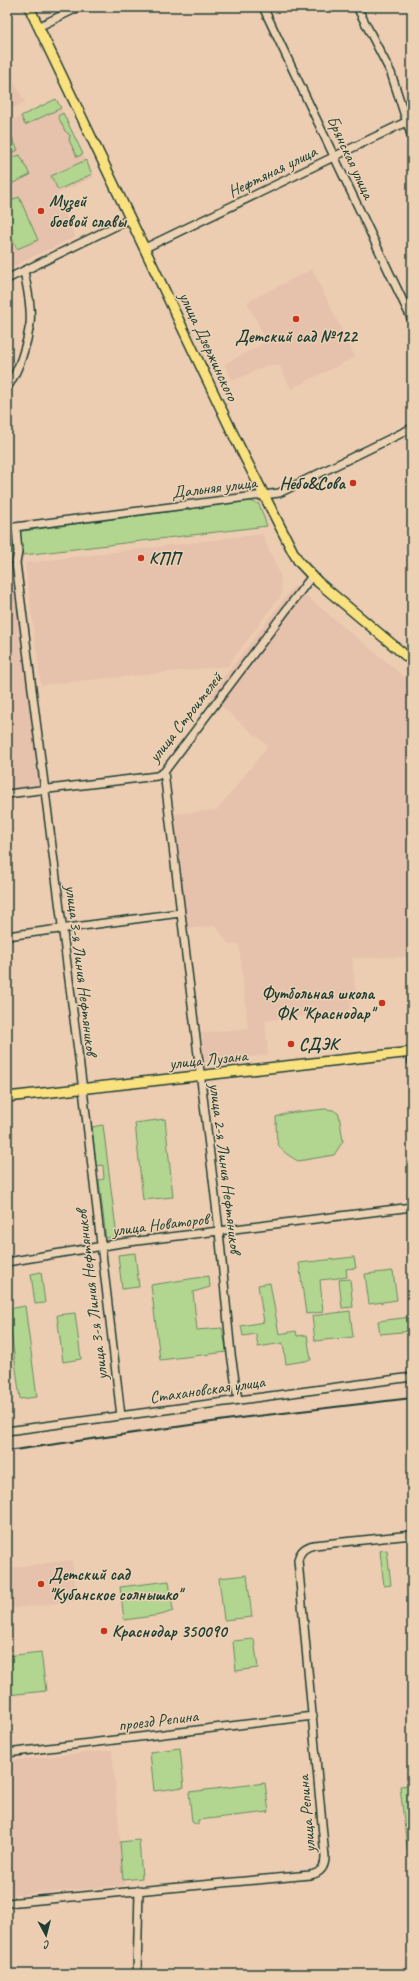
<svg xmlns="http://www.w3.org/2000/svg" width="419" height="1981" viewBox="0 0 419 1981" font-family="Caveat,sans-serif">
<rect width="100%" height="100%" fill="#edcdb2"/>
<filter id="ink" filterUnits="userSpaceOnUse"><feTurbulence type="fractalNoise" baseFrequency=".025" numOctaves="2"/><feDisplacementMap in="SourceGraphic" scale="8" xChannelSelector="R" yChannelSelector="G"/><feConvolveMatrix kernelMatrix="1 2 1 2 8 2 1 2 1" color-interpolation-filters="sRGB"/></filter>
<g filter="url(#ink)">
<!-- built -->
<path fill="#e6c1ac" d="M7,69L25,102L7,111Z
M56,99L94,177L57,194L75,237L7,269V123Z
M312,269L355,357L291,389L280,366L268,365L233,381L224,364L261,345L264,336L247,302Z
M262,534L280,574L282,594L228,666L41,685L25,563Z
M22,562L48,792L7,797V564Z
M294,586L412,683V957L352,958L356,995L348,1011L265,1021L268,1055L205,1062L202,1033L248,1028L239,944L229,945L216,926L186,929L174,814L217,810L268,746L209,696Z
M7,1554L9,1568L72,1560L77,1601L7,1609Z
M112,1750L124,1885L7,1896V1761Z"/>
<!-- green -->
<path fill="#b2d690" stroke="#688a62" d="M56,99L61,108L25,125L21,116Z
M63,113L83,154L77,157L69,140L70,135L65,131L58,116Z
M8,130L18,150L9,154L11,158L20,155L30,175L7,186V131Z
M86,160L92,174L58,190L51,176Z
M19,197L38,240L17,249L7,228V202Z
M250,501L259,504L267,526L7,557V533Z
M325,1109L333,1110L339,1114L343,1141L334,1155L298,1161C273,1147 277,1143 276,1117L287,1113Z
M165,1119L173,1197L143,1200L135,1123Z
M103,1125L117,1237L106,1238L99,1180L104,1179L103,1165L96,1166L92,1127Z
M135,1253L139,1287L122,1289L118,1255Z
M354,1257L356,1268L346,1269L347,1277L320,1280L323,1312L306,1314L299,1263Z
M393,1271L397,1300L369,1304L365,1274Z
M41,1272L45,1303L35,1304L31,1274Z
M209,1276L210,1287L193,1292L197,1330L222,1328L227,1352L160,1360L151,1285Z
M350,1279L353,1307L342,1308L339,1280Z
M270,1283L279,1334L296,1331L297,1336L307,1335L311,1360L286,1364L283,1343L258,1347L256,1334L243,1336L241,1326L264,1322L258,1285Z
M25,1306L37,1397L20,1399L8,1309Z
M350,1311L353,1337L315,1341L312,1316Z
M75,1313L81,1359L63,1362L57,1315Z
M411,1317L412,1331L380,1334L378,1321Z
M387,1550L391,1585L384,1586L380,1551Z
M247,1575L252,1617L224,1620L219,1578Z
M169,1581L173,1611L161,1615L124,1620L120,1587Z
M254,1639L258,1668L236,1671L233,1641Z
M41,1652L46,1691L7,1695V1656Z
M180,1748L184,1787L154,1791L150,1752Z
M265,1783L269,1812L198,1820V1825L192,1822L189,1792Z
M412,1785V1855L408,1856L400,1786Z
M139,1840L142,1878L123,1880L120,1842Z"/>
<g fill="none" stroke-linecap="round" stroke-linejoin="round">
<defs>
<path id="minor" d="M263,7L412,320
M357,7L391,73L412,138
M38,27L79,7
M145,248L412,119
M7,279L130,219
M7,388C19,370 27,345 30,324C32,307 27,288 24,271
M16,527L18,552L16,563L84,1098L121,1416
M7,528L279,493L412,428
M164,772L218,1221L231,1354L238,1400
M7,794L157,776L164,772L312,576
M7,936L180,913
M411,1052L412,1062
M7,1262L121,1243L412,1207
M7,1431L412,1377
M7,1753L313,1716
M7,1903L310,1875C321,1873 325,1867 325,1857C316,1758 307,1659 298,1560C300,1551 305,1547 314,1545L412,1535
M137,1974L139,1890"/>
<path id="major" d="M29,7L236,440L293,552L299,562L318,582L412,661
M7,1097L412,1052"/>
</defs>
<!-- minor casing -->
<use href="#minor" stroke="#1f3d34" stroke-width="10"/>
<!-- major casing -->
<use href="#major" stroke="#1f3d34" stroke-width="12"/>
<!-- minor -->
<use href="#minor" stroke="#ecd2b3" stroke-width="7"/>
<!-- major -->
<use href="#major" stroke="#fae180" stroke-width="9"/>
<!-- rail -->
<path stroke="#1f3d34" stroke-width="2" d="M7,1451L240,1418L412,1398"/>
</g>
</g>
<!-- markers -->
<g fill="#c8321e" stroke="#ecd2b3" stroke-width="1.5">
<circle cx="41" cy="211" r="4"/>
<circle cx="296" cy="319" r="4"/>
<circle cx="353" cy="483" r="4"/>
<circle cx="141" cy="558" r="4"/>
<circle cx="382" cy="1003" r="4"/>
<circle cx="291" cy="1044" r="4"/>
<circle cx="41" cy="1584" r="4"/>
<circle cx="104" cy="1631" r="4"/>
</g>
<g text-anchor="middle" stroke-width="3" stroke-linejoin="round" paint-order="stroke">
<!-- street labels -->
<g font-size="17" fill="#1f3d34" stroke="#ecd2b3">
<text transform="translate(351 157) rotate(65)" y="6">Брянская улица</text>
<text transform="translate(272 171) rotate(-26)" y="6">Нефтяная улица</text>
<text transform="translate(209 346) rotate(65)" y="6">улица Дзержинского</text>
<text transform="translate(214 487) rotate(-7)" y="6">Дальняя улица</text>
<text transform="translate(185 717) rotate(-52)" y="6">улица Строителей</text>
<text transform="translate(82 970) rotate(83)" y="6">улица 3-я Линия Нефтяников</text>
<text transform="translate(208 1059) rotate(-6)" y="6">улица Лузана</text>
<text transform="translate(226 1168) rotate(83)" y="6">улица 2-я Линия Нефтяников</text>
<text transform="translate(160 1224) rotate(-7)" y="6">улица Новаторов</text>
<text transform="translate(91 1295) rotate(-97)" y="6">улица 3-я Линия Нефтяников</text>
<text transform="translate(207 1389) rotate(-8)" y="6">Стахановская улица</text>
<text transform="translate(158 1720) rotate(-7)" y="6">проезд Репина</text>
<text transform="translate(306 1814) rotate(-95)" y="6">улица Репина</text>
</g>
<!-- poi labels -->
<g font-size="17" font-weight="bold" fill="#1f3d34" stroke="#ecd2b3" text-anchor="start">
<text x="49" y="207">Музей<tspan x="49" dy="20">боевой славы</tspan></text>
<text x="296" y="342" text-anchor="middle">Детский сад №122</text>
<text x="345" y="489" text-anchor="end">Небо&amp;Сова</text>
<text x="149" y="564">КПП</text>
<text x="374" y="999" text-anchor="end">Футбольная школа<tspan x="374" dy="20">ФК "Краснодар"</tspan></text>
<text x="299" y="1050">СДЭК</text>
<text x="49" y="1580">Детский сад<tspan x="49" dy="20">"Кубанское солнышко"</tspan></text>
<text x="112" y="1637">Краснодар 350090</text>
</g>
</g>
<!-- margin -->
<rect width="419" height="1981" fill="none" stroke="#ecd2b3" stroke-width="24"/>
<rect x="12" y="12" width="395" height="1957" fill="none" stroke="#1f3d34" stroke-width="1.5" filter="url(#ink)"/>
<!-- north arrow -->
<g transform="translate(46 1935) rotate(173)" stroke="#ecd2b3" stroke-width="3" paint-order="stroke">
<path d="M0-3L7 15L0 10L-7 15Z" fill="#1f3d34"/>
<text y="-6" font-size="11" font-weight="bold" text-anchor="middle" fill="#1f3d34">С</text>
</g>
</svg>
